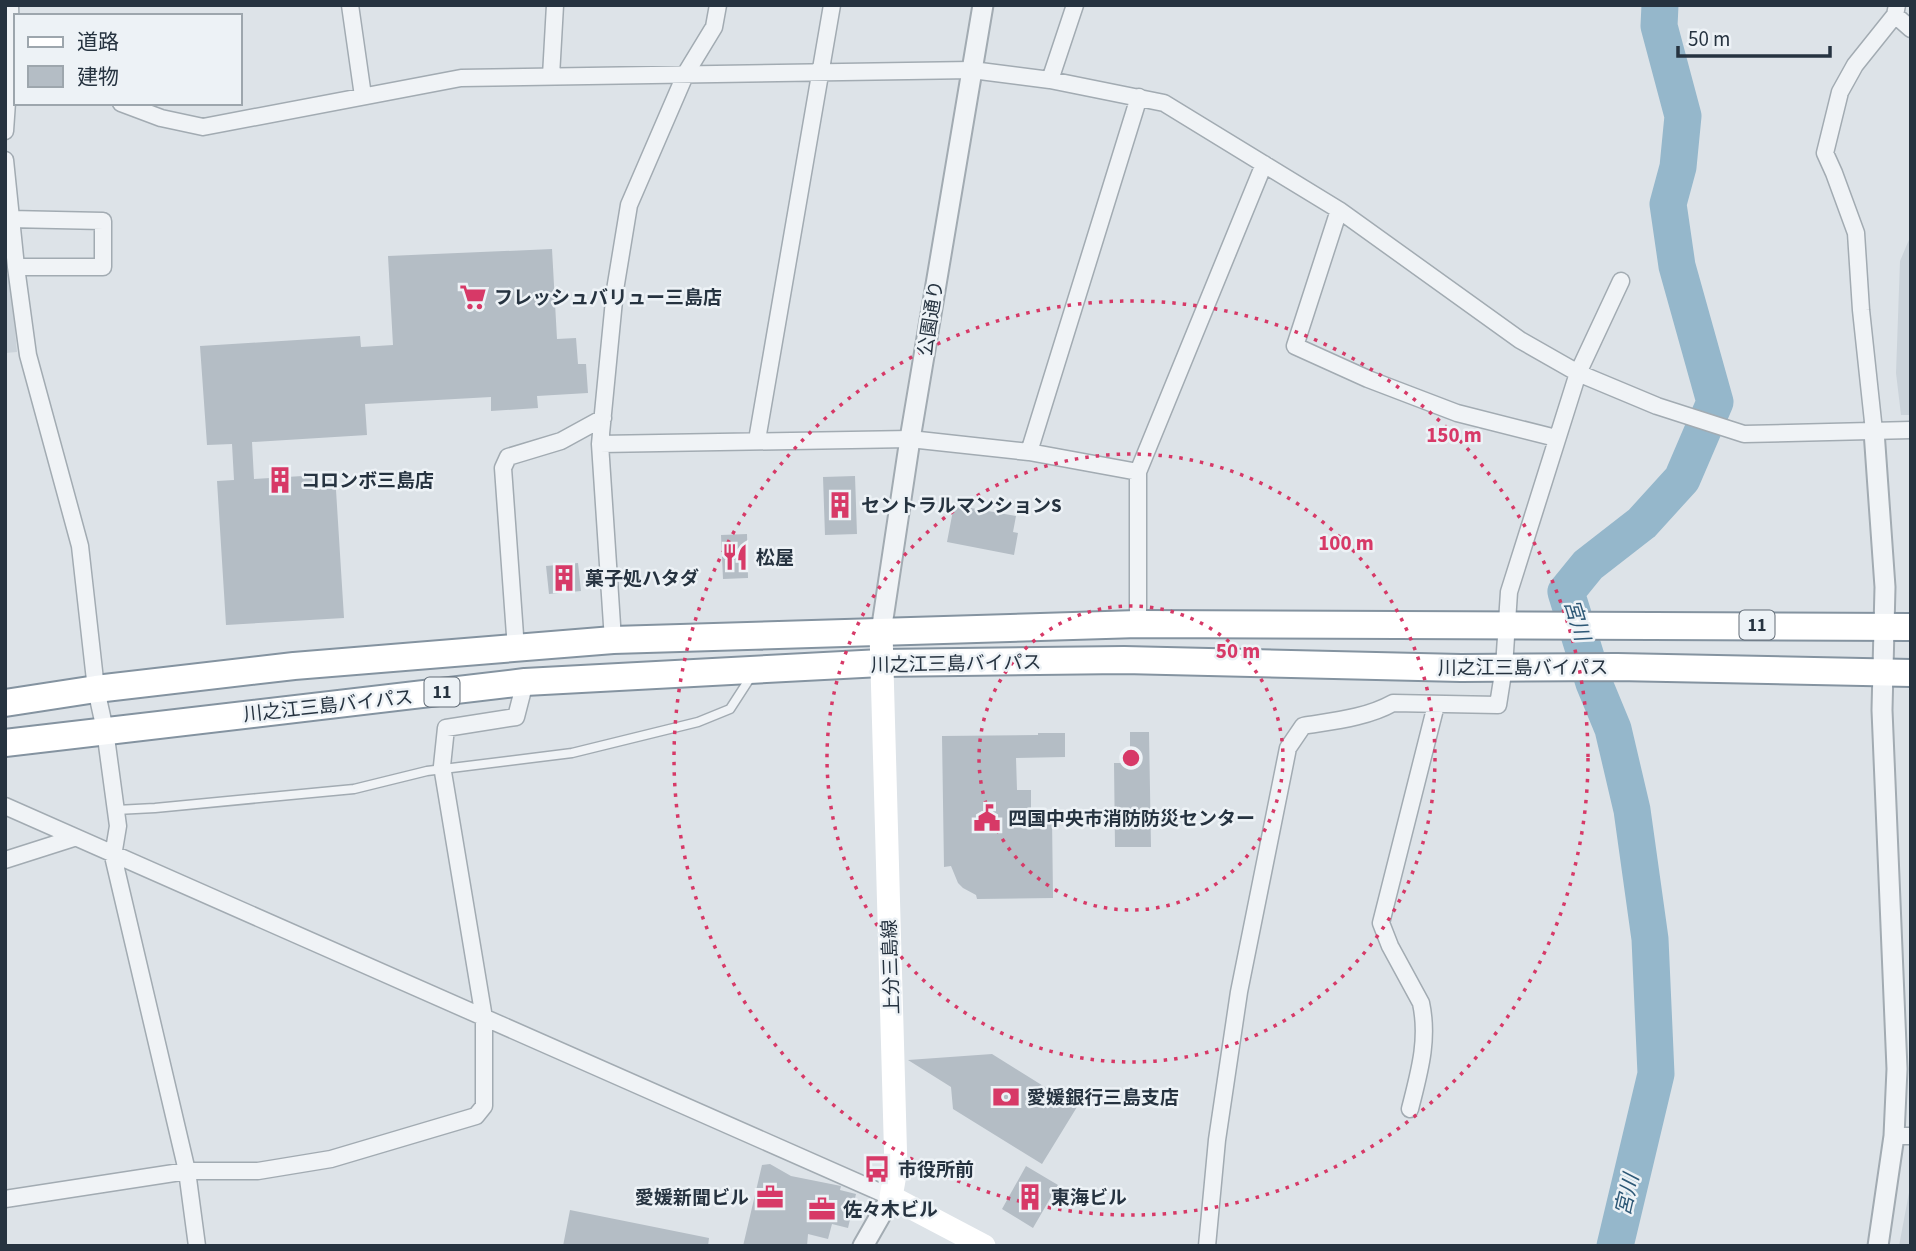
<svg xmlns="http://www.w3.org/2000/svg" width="1916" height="1251" viewBox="0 0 1916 1251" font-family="'Source Sans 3','Noto Sans JP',sans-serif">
<rect width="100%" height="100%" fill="#dde3e8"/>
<!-- built -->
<path fill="#cbd3da" d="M1911,235V415H1901L1896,373L1900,261Z
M10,274L17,352L5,353V275Z
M1911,1182V1246H1899Z"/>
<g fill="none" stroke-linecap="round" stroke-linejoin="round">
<!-- river -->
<path stroke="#95b7cb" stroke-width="37" d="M1615,1246L1656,1074L1650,939L1632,810L1613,729L1594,683L1566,592L1588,565L1642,523L1682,479L1715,402L1677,266L1668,204L1678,167L1683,116L1659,26L1660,5"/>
</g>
<!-- building -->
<path fill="#b4bdc5" d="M552,249L557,339L576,338L578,364H586L588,393L537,396L538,408L491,411V397L365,404L367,435L252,442L254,479L335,474L344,618L226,625L217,481L234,480L232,444L207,445L200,346L360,336L361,347L393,345L388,256Z
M855,476L857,534L825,535L823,477Z
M954,505L1016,516L1013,532L1018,533L1014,555L947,542Z
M747,534L748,578L723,579L721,535Z
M578,563L581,591L549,594L546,566Z
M1130,732H1149L1151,847H1115L1114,763H1130Z
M1038,733H1065V757L1016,758L1017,790H1031V818L1052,817L1053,898L977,899L976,895L963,888L958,883L951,866L944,867L942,736L1038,735Z
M992,1054L1077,1107L1042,1164L953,1109L951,1087L908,1060Z
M770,1164L791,1176L841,1186L840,1190L856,1194L848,1228L832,1224L828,1239L808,1234L807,1246H743L762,1165Z
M1026,1166L1058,1185L1033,1228L1002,1209Z
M570,1210L709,1238L708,1246H563Z"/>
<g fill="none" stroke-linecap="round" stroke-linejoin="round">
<defs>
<path id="service" d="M116,810L155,808L354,789L427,771L572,753L698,722L730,709L752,675"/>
<path id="minor" d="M350,5L363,96
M1895,15L1911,29
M551,76L555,5
M1050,80L1075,5
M121,103L161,118L203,127L461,78L972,70L1050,80L1164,103L1339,210L1520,340L1578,373L1657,406L1744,434L1911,430
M5,131L11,44L10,5
M5,160L16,267L28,355L80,546L96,689L105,730L118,826L113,856L187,1171L197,1246
M1339,210L1295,346L1368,379L1457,413L1556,438
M10,219L103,221V267H16
M1874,431L1861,310L1856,233L1834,173L1825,153L1840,92L1855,65L1895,15L1897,5
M757,440L832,5
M600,444L910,439L1029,452L1138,472
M1029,452L1139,97
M1138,624V472L1264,164
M613,640L600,444L615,290L629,205L686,73L714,27L718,5
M516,649L503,468L508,457L561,441L603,418
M5,806L891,1197
M5,860L74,838
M1410,1109C1419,1073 1429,1040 1421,1003L1390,946L1381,923L1436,705
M1894,1136H1911
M5,1199L187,1171H258L331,1159L476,1116L484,1106V1018L442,766L446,728L516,717L525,682
M1207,1246L1217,1140L1239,992L1288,748L1303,726C1333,721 1366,718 1393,703L1498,705L1504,667L1509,592L1578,373L1621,281"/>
<path id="tertiary" d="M1874,431L1885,587L1882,710L1897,1069L1894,1136L1878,1246
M881,632L910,439L983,5
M863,1246L891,1197"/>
<path id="trunk" d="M5,703L96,689L294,666L613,640L1138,624L1911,627
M5,743L525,682L881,663L1124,660L1461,668L1617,667L1911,673"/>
</defs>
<!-- service casing -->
<use href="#service" stroke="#a2abb2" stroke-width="11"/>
<!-- minor casing -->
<use href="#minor" stroke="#a2abb2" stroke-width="19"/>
<!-- tertiary casing -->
<use href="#tertiary" stroke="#a2abb2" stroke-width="23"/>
<!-- trunk casing -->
<use href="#trunk" stroke="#8493a0" stroke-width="30"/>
<!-- service -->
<use href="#service" stroke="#f0f3f6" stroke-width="8"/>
<!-- minor -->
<use href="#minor" stroke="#f0f3f6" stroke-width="16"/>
<!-- tertiary -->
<use href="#tertiary" stroke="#f0f3f6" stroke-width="19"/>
<!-- secondary -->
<path stroke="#fff" stroke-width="23" d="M881,632L896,1169L891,1197L984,1246"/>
<!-- trunk -->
<use href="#trunk" stroke="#fff" stroke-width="26"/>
</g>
<!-- distance rings -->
<g fill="none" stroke="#d73967" stroke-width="3.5" stroke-dasharray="3.5 7">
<circle cx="1131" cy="758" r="152"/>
<circle cx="1131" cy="758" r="304"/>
<circle cx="1131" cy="758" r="457"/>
</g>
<!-- icons -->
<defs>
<symbol id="supermarket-bare" viewBox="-9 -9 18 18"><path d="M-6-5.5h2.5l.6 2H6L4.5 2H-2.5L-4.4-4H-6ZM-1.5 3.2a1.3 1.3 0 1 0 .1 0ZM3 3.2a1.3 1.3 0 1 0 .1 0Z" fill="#d73967" stroke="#edf2f6" stroke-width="2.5" paint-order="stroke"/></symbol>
<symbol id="building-bare" viewBox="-9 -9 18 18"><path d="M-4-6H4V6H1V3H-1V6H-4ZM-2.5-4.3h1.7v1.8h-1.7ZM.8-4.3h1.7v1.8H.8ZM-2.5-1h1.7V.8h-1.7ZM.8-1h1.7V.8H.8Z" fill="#d73967" stroke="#edf2f6" stroke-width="2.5" paint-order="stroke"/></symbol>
<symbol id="restaurant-bare" viewBox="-9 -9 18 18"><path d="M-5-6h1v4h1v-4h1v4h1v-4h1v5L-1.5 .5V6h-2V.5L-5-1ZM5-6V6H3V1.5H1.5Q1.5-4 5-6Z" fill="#d73967" stroke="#edf2f6" stroke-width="2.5" paint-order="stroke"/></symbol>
<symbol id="civic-bare" viewBox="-9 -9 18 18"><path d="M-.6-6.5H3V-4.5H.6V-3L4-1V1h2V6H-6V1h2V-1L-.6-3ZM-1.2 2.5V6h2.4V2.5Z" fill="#d73967" stroke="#edf2f6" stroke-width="2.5" paint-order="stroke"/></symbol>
<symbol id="bank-bare" viewBox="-9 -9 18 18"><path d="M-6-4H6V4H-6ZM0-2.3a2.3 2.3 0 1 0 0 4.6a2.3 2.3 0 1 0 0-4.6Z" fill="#d73967" stroke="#edf2f6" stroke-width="2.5" paint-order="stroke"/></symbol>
<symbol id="bus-bare" viewBox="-9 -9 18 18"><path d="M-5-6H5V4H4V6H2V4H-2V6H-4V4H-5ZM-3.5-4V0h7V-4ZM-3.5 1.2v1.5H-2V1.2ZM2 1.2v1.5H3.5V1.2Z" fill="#d73967" stroke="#edf2f6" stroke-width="2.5" paint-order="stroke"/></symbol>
<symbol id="office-bare" viewBox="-9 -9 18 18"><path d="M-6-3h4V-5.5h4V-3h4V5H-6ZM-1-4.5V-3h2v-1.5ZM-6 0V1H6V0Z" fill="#d73967" stroke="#edf2f6" stroke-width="2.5" paint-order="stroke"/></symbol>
</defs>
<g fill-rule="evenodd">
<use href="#supermarket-bare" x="454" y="278" width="38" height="38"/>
<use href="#building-bare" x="261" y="461" width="38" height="38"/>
<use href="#building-bare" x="821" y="486" width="38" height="38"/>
<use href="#restaurant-bare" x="716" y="538" width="38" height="38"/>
<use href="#building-bare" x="545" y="559" width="38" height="38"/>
<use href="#civic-bare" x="968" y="799" width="38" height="38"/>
<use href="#bank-bare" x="987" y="1078" width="38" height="38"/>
<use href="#bus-bare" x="858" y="1150" width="38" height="38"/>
<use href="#office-bare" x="751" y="1178" width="38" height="38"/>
<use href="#building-bare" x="1011" y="1178" width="38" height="38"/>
<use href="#office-bare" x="803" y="1190" width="38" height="38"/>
</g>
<g text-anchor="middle" stroke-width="5" stroke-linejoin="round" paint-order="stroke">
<!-- shield labels -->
<g fill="#edf2f6" stroke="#626c77" stroke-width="2">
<rect x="1739.5" y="610.5" width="35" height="29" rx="5"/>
<rect x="424.5" y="677.5" width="35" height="29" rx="5"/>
</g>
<g font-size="18" font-weight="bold" fill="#263340">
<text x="1757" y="631">11</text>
<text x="442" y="698">11</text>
</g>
<!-- poi labels -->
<g font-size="19" font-weight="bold" fill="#263340" stroke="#edf2f6" text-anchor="start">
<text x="494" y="304">フレッシュバリュー三島店</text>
<text x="301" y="487">コロンボ三島店</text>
<text x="861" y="512">セントラルマンションS</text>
<text x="756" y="564">松屋</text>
<text x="585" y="585">菓子処ハタダ</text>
<text x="1008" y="825">四国中央市消防防災センター</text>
<text x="1027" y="1104">愛媛銀行三島支店</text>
<text x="898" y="1176">市役所前</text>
<text x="749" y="1204" text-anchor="end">愛媛新聞ビル</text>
<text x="1051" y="1204">東海ビル</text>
<text x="843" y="1216">佐々木ビル</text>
</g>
<!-- street labels -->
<g font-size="19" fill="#263340" stroke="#edf2f6">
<text transform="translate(930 318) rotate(-81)" y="7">公園通り</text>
<text transform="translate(956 663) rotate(-1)" y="7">川之江三島バイパス</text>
<text x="1523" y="674">川之江三島バイパス</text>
<text transform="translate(328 705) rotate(-6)" y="7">川之江三島バイパス</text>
<text transform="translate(890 967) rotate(-92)" y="7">上分三島線</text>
</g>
<!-- water labels -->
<g font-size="21" font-style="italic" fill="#2d5876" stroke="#edf2f6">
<text transform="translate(1577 620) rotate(73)" y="7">宮川</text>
<text transform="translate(1627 1195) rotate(-77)" y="7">宮川</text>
</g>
</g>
<circle cx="1131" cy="758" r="10" fill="#d73967" stroke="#edf2f6" stroke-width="3.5"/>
<g font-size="21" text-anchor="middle" font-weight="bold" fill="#d73967" stroke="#edf2f6" stroke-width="5" stroke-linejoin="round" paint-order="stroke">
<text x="1454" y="442">150 m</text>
<text x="1346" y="550">100 m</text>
<text x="1238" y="658">50 m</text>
</g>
<!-- border -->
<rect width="1916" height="1251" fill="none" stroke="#263340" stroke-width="14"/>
<!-- legend -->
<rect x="14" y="14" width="228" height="91" fill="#edf2f6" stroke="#9da6ad" stroke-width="2"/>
<rect x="28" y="37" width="35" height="10" fill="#ffffff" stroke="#9da6ad" stroke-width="2"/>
<text x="77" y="49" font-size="21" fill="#263340">道路</text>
<rect x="28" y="66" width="35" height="21" fill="#b4bdc5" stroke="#9da6ad" stroke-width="2"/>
<text x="77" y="84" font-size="21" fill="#263340">建物</text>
<!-- scale -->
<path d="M1678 46v10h152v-10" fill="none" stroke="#263340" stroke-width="3.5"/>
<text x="1688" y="46" font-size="21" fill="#263340" stroke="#edf2f6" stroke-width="5" paint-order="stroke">50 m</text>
</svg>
